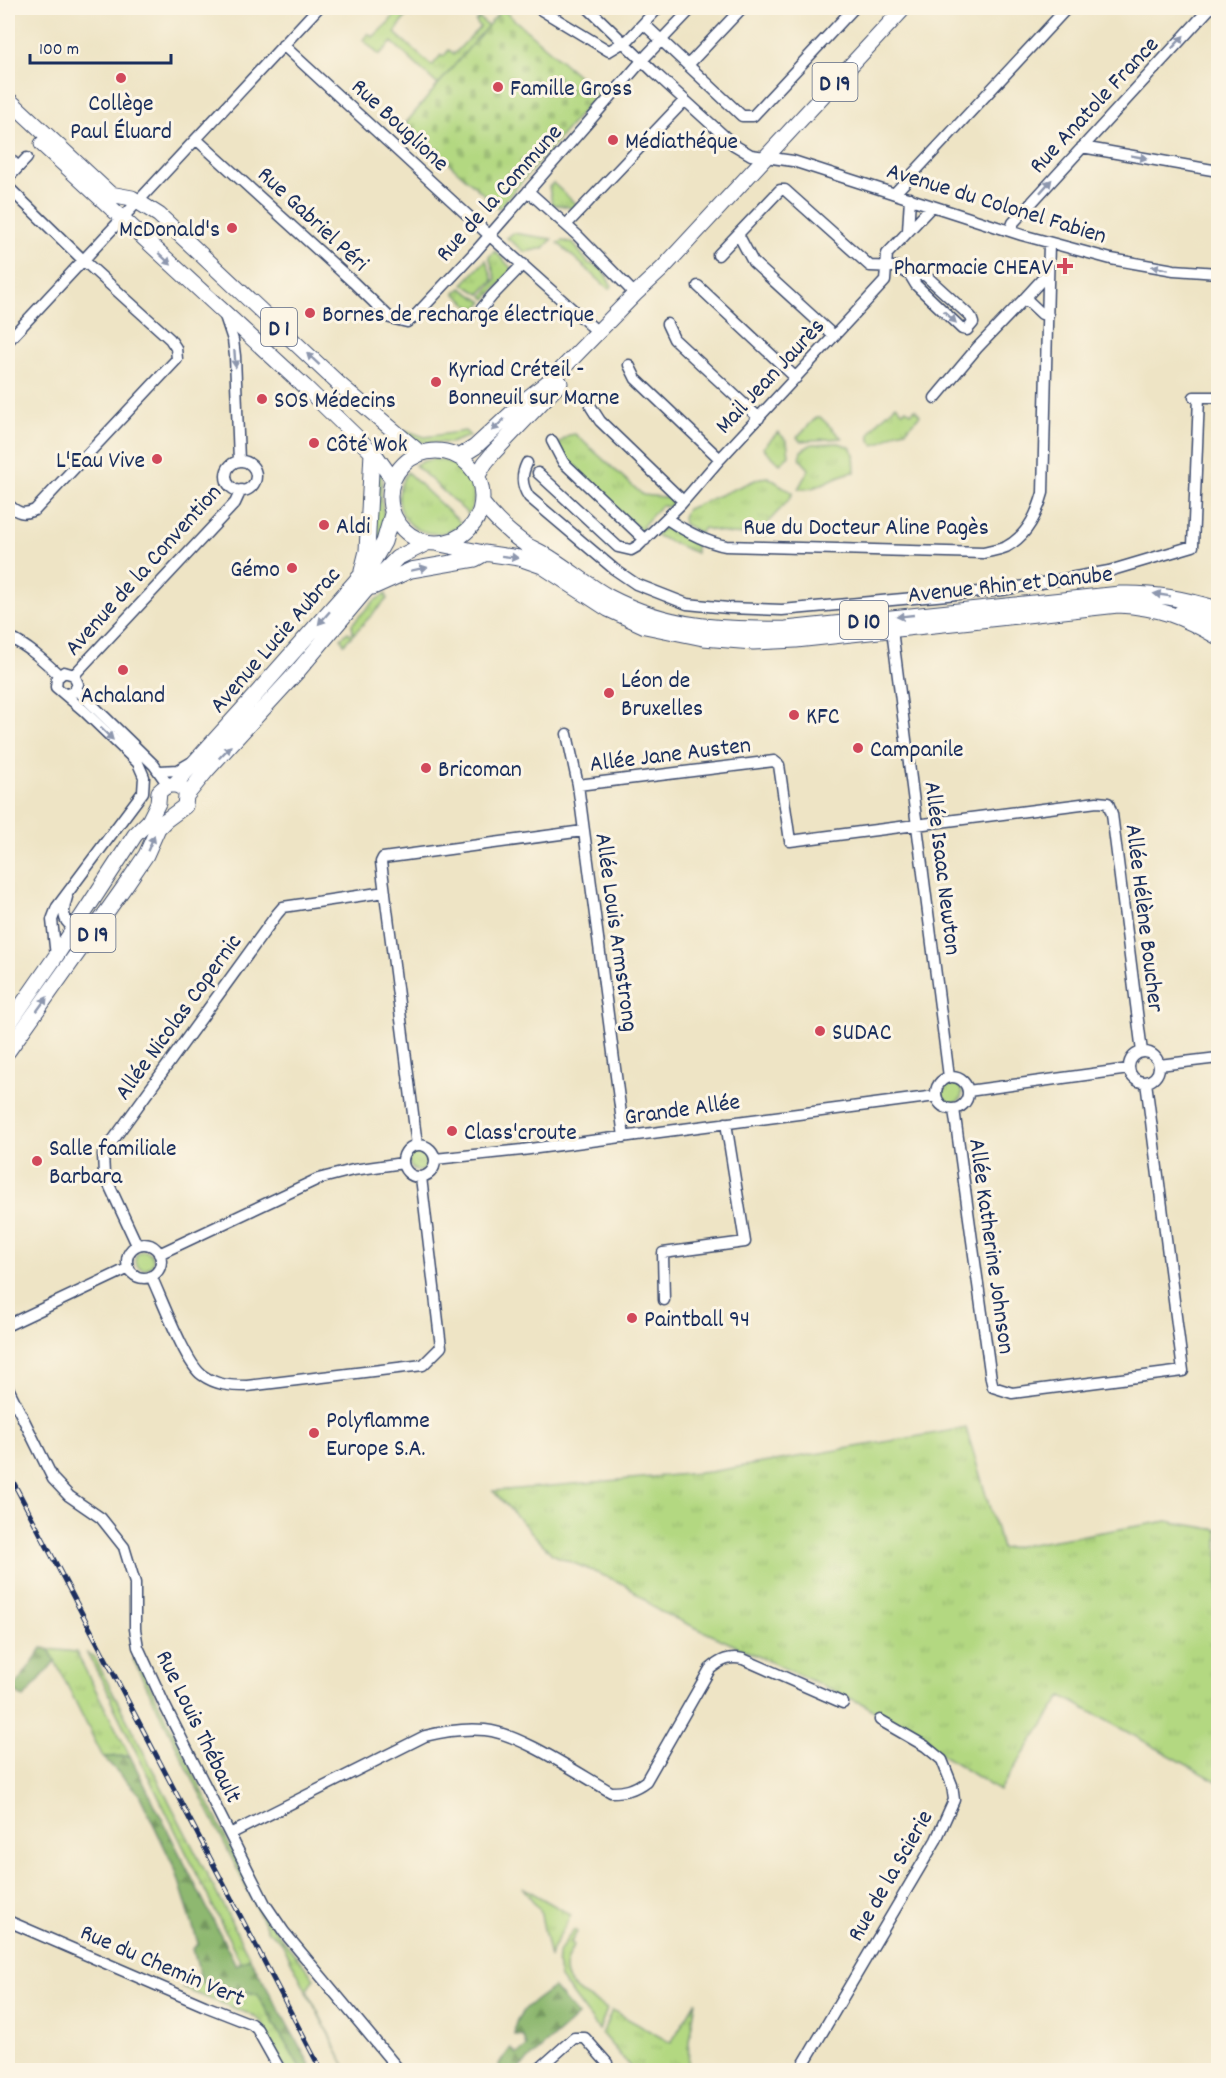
<svg xmlns="http://www.w3.org/2000/svg" width="1226" height="2078" viewBox="0 0 1226 2078" font-family="Dekko,sans-serif">
<defs>
<pattern id="grass-tufts" width="24" height="20" patternUnits="userSpaceOnUse" patternTransform="scale(1.5)"><rect width="24" height="20" fill="#b3d881"/><path d="M3 7l-1-3M5 7V3M7 7l1-3M15 17l-1-3M17 17v-4M19 17l1-3" fill="none" stroke="#99ba72"/></pattern>
<pattern id="forest-firs" width="22" height="20" patternUnits="userSpaceOnUse" patternTransform="scale(1.5)"><rect width="22" height="20" fill="#8eb86f"/><path d="M5 1l3.5 6h-7zM16 11l3.5 6h-7z" fill="#73965e"/></pattern>
<pattern id="cemetery-stones" width="16" height="16" patternUnits="userSpaceOnUse" patternTransform="scale(1.5)"><rect width="16" height="16" fill="#b3d881"/><path d="M2 7V4a2 2 0 0 1 4 0v3zM10 15v-3a2 2 0 0 1 4 0v3z" fill="#99ba72"/></pattern>
</defs>
<rect width="100%" height="100%" fill="#fcf5e5"/>
<filter id="ink" filterUnits="userSpaceOnUse"><feTurbulence type="fractalNoise" baseFrequency=".0167" numOctaves="2"/><feDisplacementMap in="SourceGraphic" scale="12" xChannelSelector="R" yChannelSelector="G"/><feConvolveMatrix kernelMatrix="1 2 1 2 8 2 1 2 1" color-interpolation-filters="sRGB"/></filter>
<filter id="wash" filterUnits="userSpaceOnUse"><feTurbulence type="fractalNoise" baseFrequency=".008" numOctaves="4" result="noise"/><feDisplacementMap in="SourceGraphic" scale="24" xChannelSelector="R" yChannelSelector="G"/><feGaussianBlur stdDeviation="1.35" result="paint"/><feColorMatrix in="noise" values="0 0 0 0 0 0 0 0 0 0 0 0 0 0 0 0 0 1.4 0 .05"/><feComposite in="paint" operator="in"/></filter>
<g filter="url(#wash)">
<rect width="100%" height="100%" fill="#eee4c5"/>
<!-- grass -->
<path fill="url(#grass-tufts)" stroke="#678470" stroke-width="1.5" d="M400,8H411L395,33L432,66L441,55L443,57L449,50L454,54L480,27L476,22L479,18L488,26L438,85L392,42L379,55L363,40L368,33L373,37L389,22Z
M553,183L580,208L574,212L569,207L552,204L549,187Z
M513,233L552,239L544,248L525,252L507,238Z
M563,241L573,243L588,263L602,269L612,286L609,289L558,243Z
M495,251L513,270L486,299L483,296L496,279L489,257Z
M486,260L493,280L480,294L463,284Z
M461,288L483,302L475,311L455,293Z
M896,405L903,412L906,409L911,413L915,409L920,415L906,430L897,432L881,443L874,445C859,435 887,414 896,405Z
M817,417H820L842,438L800,441L797,437Z
M407,431L425,437L465,431L470,436L450,443L421,442L405,433Z
M778,432L787,441L789,455L780,464L763,448Z
M575,434L643,495L673,498L674,502L669,507L661,505L642,527L648,531L642,532L564,462L558,444L569,435Z
M839,443L850,447L854,454L855,472C835,473 818,492 798,489L809,469L799,458L801,451L812,444Z
M434,459C465,462 482,486 469,515L415,465L424,461Z
M374,463L382,476L381,500L384,516L380,542L370,537Z
M407,472L462,524V525C422,551 381,513 407,472Z
M768,477L793,493L787,502L769,521L766,536L730,534L704,528L700,533L684,524L683,517L687,509L760,478Z
M664,528H673L696,541V553L657,536L656,533Z
M386,594L387,599L344,644L341,638L348,632L350,634L353,632L352,624L375,600Z
M942 1093a10 10 0 1 1 20 0a10 10 0 1 1-20 0Z
M409 1161a10 10 0 1 1 20 0a10 10 0 1 1-20 0Z
M135 1260a9 9 0 1 1 18 0a9 9 0 1 1-18 0Z
M966,1428L1002,1549L1167,1521L1218,1530V1782L1062,1696L999,1791L865,1705L659,1611L626,1585L552,1554L493,1491L710,1472Z
M49,1649L76,1652L130,1756L103,1757Z
M87,1653L94,1656L250,1958L241,1963L111,1701V1697Z
M133,1659H137L266,1919L314,1978L307,1990L347,2070L281,1941L268,1931Z
M522,1887L571,1915L552,1949L550,1958L540,1910Z
M574,1930L577,1932L571,1942L574,1945C550,1983 578,1991 607,2009L599,2030L560,1978C553,1955 561,1947 574,1930Z
M202,1983L257,1994L301,2070H286L263,2028L264,2024L252,2015L181,1988Z
M696,2001L689,2041L688,2070H633L602,2034L612,2010L671,2043Z"/>
<!-- forest -->
<path fill="url(#forest-firs)" stroke="#547466" stroke-width="1.5" d="M42,1648L49,1649L55,1661L24,1698L13,1690Z
M130,1756L236,1965L250,1958L313,2070H301L257,1994L202,1983L193,1949L198,1943L176,1871L139,1794L103,1757Z
M553,1987L578,2016L517,2070H500L499,2064L511,2048L517,2054L527,2047L524,2037L515,2035C511,2012 538,2000 553,1987Z"/>
<!-- cemetery -->
<path fill="url(#cemetery-stones)" stroke="#678470" stroke-width="1.5" d="M502,9L598,93L499,208L405,124Z"/>
</g>
<g filter="url(#ink)">
<g fill="none" stroke-linecap="round" stroke-linejoin="round">
<defs>
<path id="street" d="M538,8L609,51L629,39L658,8
M588,8L655,73L734,145L751,155L793,161L1022,235L1111,259L1174,270L1218,273
M644,24L742,116H753L854,8
M283,45L489,235L599,333
M688,65L742,8
M196,139L353,282L390,318L407,322L414,317L476,251L647,55L692,8
M1082,147L1218,171
M8,157L18,167
M8,178L27,158
M8,187L83,260L170,339L176,348L177,359L35,510C23,515 17,513 8,504
M528,191L577,235L632,291
M895,193L1067,8
M566,225L685,100
M908,231L910,198
M1010,231L1013,223L1210,8
M738,234L753,262L834,336
M718,255L780,190H785L870,266L897,267L910,275L916,285L962,329L967,330L973,323L971,317L925,275H910
M698,286L796,378
M479,312L492,296L523,264
M224,313L233,340L235,356L239,461
M1048,315L1042,314L1025,298L1048,273
M667,324L674,339L759,418
M8,341L318,8
M629,365L636,379L720,459
M1194,397H1218
M935,398L977,348L1025,298
M591,407L600,421L683,501
M552,441L563,462L645,540
M226 476a15 15 0 1 1 30 0a15 15 0 1 1-30 0Z
M527,463C521,475 521,485 529,497L614,569L636,584L687,604L728,608L782,610L1002,590L1109,571L1193,546L1199,397
M538,473L618,547L631,550L638,546L681,504L720,459L885,281L887,254L932,206
M667,519C685,531 704,542 726,546L983,553C990,551 999,550 1006,547C1027,536 1037,515 1043,493L1049,243
M892,630L949,1077
M8,637C28,646 43,660 59,675
M74,675L235,503L241,490
M76,689L154,765L168,785
M567,734L578,785L624,1137
M160,771L178,770L190,763
M578,785L774,761L779,765L790,841L1097,802L1108,803L1112,814L1142,1052
M67,897C58,925 70,927 94,931
M56,956L52,920L57,907L143,792L144,777L138,763L83,710L56,687L57,678L64,672L74,675L78,684L74,692L66,694
M1129 1067a15 15 0 1 1 30 0a15 15 0 1 1-30 0Z
M1159,1065L1218,1058
M936 1093a16 16 0 1 1 32 0a16 16 0 1 1-32 0Z
M968,1091L1129,1069
M954,1109L991,1379L993,1387L1012,1393L1183,1371L1146,1082
M417,1145L381,862L383,858L583,831
M403 1161a16 16 0 1 1 32 0a16 16 0 1 1-32 0Z
M435,1159L522,1150L936,1096
M127 1261a17 17 0 1 1 34 0a17 17 0 1 1-34 0Z
M137,1245L104,1174L103,1154L277,914L283,907L385,892
M159,1254L318,1179L353,1170L403,1163
M151,1276C161,1297 186,1364 202,1375C216,1385 230,1386 247,1386L423,1365L441,1347L421,1177
M664,1300L663,1253L745,1242L726,1123
M8,1325L129,1268
M8,1388L53,1479L69,1496L101,1518L124,1547L135,1583V1629L138,1647L165,1706L265,1904L284,1932L399,2070
M230,1834L425,1736C445,1731 464,1728 485,1730C519,1733 579,1774 611,1792C625,1792 634,1790 646,1781L710,1669C721,1660 729,1656 743,1659L843,1703
M8,1921L205,2006L251,2024L257,2029L280,2070
M538,2070L574,2038H585L607,2063L606,2070
M800,2070L936,1840L954,1800L952,1785L942,1760L925,1746L880,1720"/>
<path id="primary" d="M8,99L110,194L132,198L159,215L340,385L420,453
M42,144L305,387L376,456L393,480
M390 497a46 46 0 1 1 92 0a46 46 0 1 1-92 0Z
M459,457L475,447L528,398L552,379L635,294L662,269L904,8
M477,477L485,463L493,453L560,383
M482,503C495,520 510,534 528,546C536,550 545,554 552,559C571,571 589,586 609,597C668,628 722,630 786,629L1120,594C1156,593 1184,599 1218,609
M435,543L484,553L519,558L542,566L608,609L645,626L703,638L753,642L796,640L1118,605C1160,607 1183,617 1218,637
M362,571L367,551L372,452
M373,587L411,570L475,559L484,554
M1181,612H1193L1218,623
M174,785L242,710L372,563L384,542L392,514
M8,1025L56,956L135,835L149,821L158,803L159,792C166,785 173,782 182,788
M8,1051L125,886L146,855L158,828L166,820L185,806L186,796L207,770L297,672L365,591L397,558L427,543"/>
</defs>
<!-- street casing -->
<use href="#street" stroke="#3b4a6d" stroke-width="13"/>
<!-- primary casing -->
<use href="#primary" stroke="#3b4a6d" stroke-width="17"/>
<!-- street -->
<use href="#street" stroke="#fff" stroke-width="10"/>
<!-- primary -->
<use href="#primary" stroke="#fff" stroke-width="15"/>
<defs>
<path id="rail" d="M8,1472L321,2070"/>
</defs>
<!-- rail casing -->
<use href="#rail" stroke="#1b2f5e" stroke-width="5"/>
<!-- rail -->
<use href="#rail" stroke="#fcf5e5" stroke-width="3" stroke-dasharray="9" stroke-linecap="butt"/>
</g>
<!-- one-way arrows -->
<defs><path id="oneway-solid" d="M-6-.8H1V-3.2L6.5 0L1 3.2V.8H-6Z" transform="scale(1.5)"/></defs>
<g fill="#8d97ae">
<use href="#oneway-solid" transform="translate(1178 42) rotate(-47)"/>
<use href="#oneway-solid" transform="translate(1139 157) rotate(10)"/>
<use href="#oneway-solid" transform="translate(1046 186) rotate(-48)"/>
<use href="#oneway-solid" transform="translate(165 259) rotate(43)"/>
<use href="#oneway-solid" transform="translate(1160 268) rotate(-170)"/>
<use href="#oneway-solid" transform="translate(950 317) rotate(44)"/>
<use href="#oneway-solid" transform="translate(235 359) rotate(86)"/>
<use href="#oneway-solid" transform="translate(313 359) rotate(-137)"/>
<use href="#oneway-solid" transform="translate(498 425) rotate(137)"/>
<use href="#oneway-solid" transform="translate(510 557) rotate(7)"/>
<use href="#oneway-solid" transform="translate(419 569) rotate(-12)"/>
<use href="#oneway-solid" transform="translate(1162 595) rotate(-171)"/>
<use href="#oneway-solid" transform="translate(905 616) rotate(174)"/>
<use href="#oneway-solid" transform="translate(324 618) rotate(131)"/>
<use href="#oneway-solid" transform="translate(107 734) rotate(44)"/>
<use href="#oneway-solid" transform="translate(225 752) rotate(-46)"/>
<use href="#oneway-solid" transform="translate(151 843) rotate(-67)"/>
<use href="#oneway-solid" transform="translate(42 1004) rotate(-54)"/>
</g>
</g>
<!-- markers -->
<g fill="#d1495b" stroke="#fcf5e5" stroke-width="2">
<circle cx="121" cy="78" r="6"/>
<circle cx="498" cy="87" r="6"/>
<circle cx="613" cy="140" r="6"/>
<circle cx="232" cy="228" r="6"/>
<path d="M1062 257h6v6h6v6h-6v6h-6v-6h-6v-6h6z"/>
<circle cx="310" cy="313" r="6"/>
<circle cx="436" cy="382" r="6"/>
<circle cx="262" cy="399" r="6"/>
<circle cx="314" cy="443" r="6"/>
<circle cx="157" cy="459" r="6"/>
<circle cx="324" cy="525" r="6"/>
<circle cx="292" cy="568" r="6"/>
<circle cx="123" cy="670" r="6"/>
<circle cx="609" cy="693" r="6"/>
<circle cx="794" cy="715" r="6"/>
<circle cx="858" cy="748" r="6"/>
<circle cx="426" cy="768" r="6"/>
<circle cx="820" cy="1031" r="6"/>
<circle cx="452" cy="1131" r="6"/>
<circle cx="37" cy="1161" r="6"/>
<circle cx="632" cy="1318" r="6"/>
<circle cx="314" cy="1433" r="6"/>
</g>
<g text-anchor="middle" stroke-width="6" stroke-linejoin="round" paint-order="stroke">
<!-- shield labels -->
<g fill="#fcf5e5" stroke="#5e6a86" stroke-width="1.5">
<rect x="812.5" y="63" width="45" height="38" rx="4.5"/>
<rect x="261" y="308" width="36" height="38" rx="4.5"/>
<rect x="840" y="601" width="48" height="38" rx="4.5"/>
<rect x="70.5" y="914" width="45" height="38" rx="4.5"/>
</g>
<g font-size="22" font-weight="bold" fill="#1b2f5e">
<text x="835" y="90">D 19</text>
<text x="279" y="335">D 1</text>
<text x="864" y="628">D 10</text>
<text x="93" y="941">D 19</text>
</g>
<!-- poi labels -->
<g font-size="24" fill="#1b2f5e" stroke="#fcf5e5" text-anchor="start">
<text x="510" y="95">Famille Gross</text>
<text x="121" y="110" text-anchor="middle">Collège<tspan x="121" dy="28">Paul Éluard</tspan></text>
<text x="625" y="148">Médiathéque</text>
<text x="220" y="236" text-anchor="end">McDonald's</text>
<text x="1053" y="274" text-anchor="end">Pharmacie CHEAV</text>
<text x="322" y="321">Bornes de recharge électrique</text>
<text x="448" y="376">Kyriad Créteil -<tspan x="448" dy="28">Bonneuil sur Marne</tspan></text>
<text x="274" y="407">SOS Médecins</text>
<text x="326" y="451">Côté Wok</text>
<text x="145" y="467" text-anchor="end">L'Eau Vive</text>
<text x="336" y="533">Aldi</text>
<text x="280" y="576" text-anchor="end">Gémo</text>
<text x="621" y="687">Léon de<tspan x="621" dy="28">Bruxelles</tspan></text>
<text x="123" y="702" text-anchor="middle">Achaland</text>
<text x="806" y="723">KFC</text>
<text x="870" y="756">Campanile</text>
<text x="438" y="776">Bricoman</text>
<text x="832" y="1039">SUDAC</text>
<text x="464" y="1139">Class'croute</text>
<text x="49" y="1155">Salle familiale<tspan x="49" dy="28">Barbara</tspan></text>
<text x="644" y="1326">Paintball 94</text>
<text x="326" y="1427">Polyflamme<tspan x="326" dy="28">Europe S.A.</tspan></text>
</g>
<!-- street labels -->
<g font-size="24" fill="#1b2f5e" stroke="#fcf5e5">
<text transform="translate(1093 104) rotate(-47)" y="8">Rue Anatole France</text>
<text transform="translate(401 124) rotate(43)" y="8">Rue Bouglione</text>
<text transform="translate(498 192) rotate(-48)" y="8">Rue de la Commune</text>
<text transform="translate(997 202) rotate(17)" y="8">Avenue du Colonel Fabien</text>
<text transform="translate(314 218) rotate(43)" y="8">Rue Gabriel Péri</text>
<text transform="translate(769 375) rotate(-47)" y="8">Mail Jean Jaurès</text>
<text x="866" y="534">Rue du Docteur Aline Pagès</text>
<text transform="translate(142 569) rotate(-48)" y="8">Avenue de la Convention</text>
<text transform="translate(1010 583) rotate(-6)" y="8">Avenue Rhin et Danube</text>
<text transform="translate(274 639) rotate(-49)" y="8">Avenue Lucie Aubrac</text>
<text transform="translate(670 753) rotate(-7)" y="8">Allée Jane Austen</text>
<text transform="translate(944 868) rotate(83)" y="8">Allée Isaac Newton</text>
<text transform="translate(1146 918) rotate(83)" y="8">Allée Hélène Boucher</text>
<text transform="translate(618 932) rotate(82)" y="8">Allée Louis Armstrong</text>
<text transform="translate(177 1016) rotate(-54)" y="8">Allée Nicolas Copernic</text>
<text transform="translate(682 1108) rotate(-8)" y="8">Grande Allée</text>
<text transform="translate(993 1246) rotate(82)" y="8">Allée Katherine Johnson</text>
<text transform="translate(200 1726) rotate(64)" y="8">Rue Louis Thébault</text>
<text transform="translate(889 1875) rotate(-60)" y="8">Rue de la Scierie</text>
<text transform="translate(163 1964) rotate(23)" y="8">Rue du Chemin Vert</text>
</g>
</g>
<!-- margin -->
<rect width="1226" height="2078" fill="none" stroke="#fcf5e5" stroke-width="30"/>
<!-- scale -->
<path d="M30 54v9h141v-9" fill="none" stroke="#1b2f5e" stroke-width="3"/>
<text x="39" y="54" font-size="18" fill="#1b2f5e" stroke="#fcf5e5" stroke-width="4.5" paint-order="stroke">100 m</text>
</svg>
